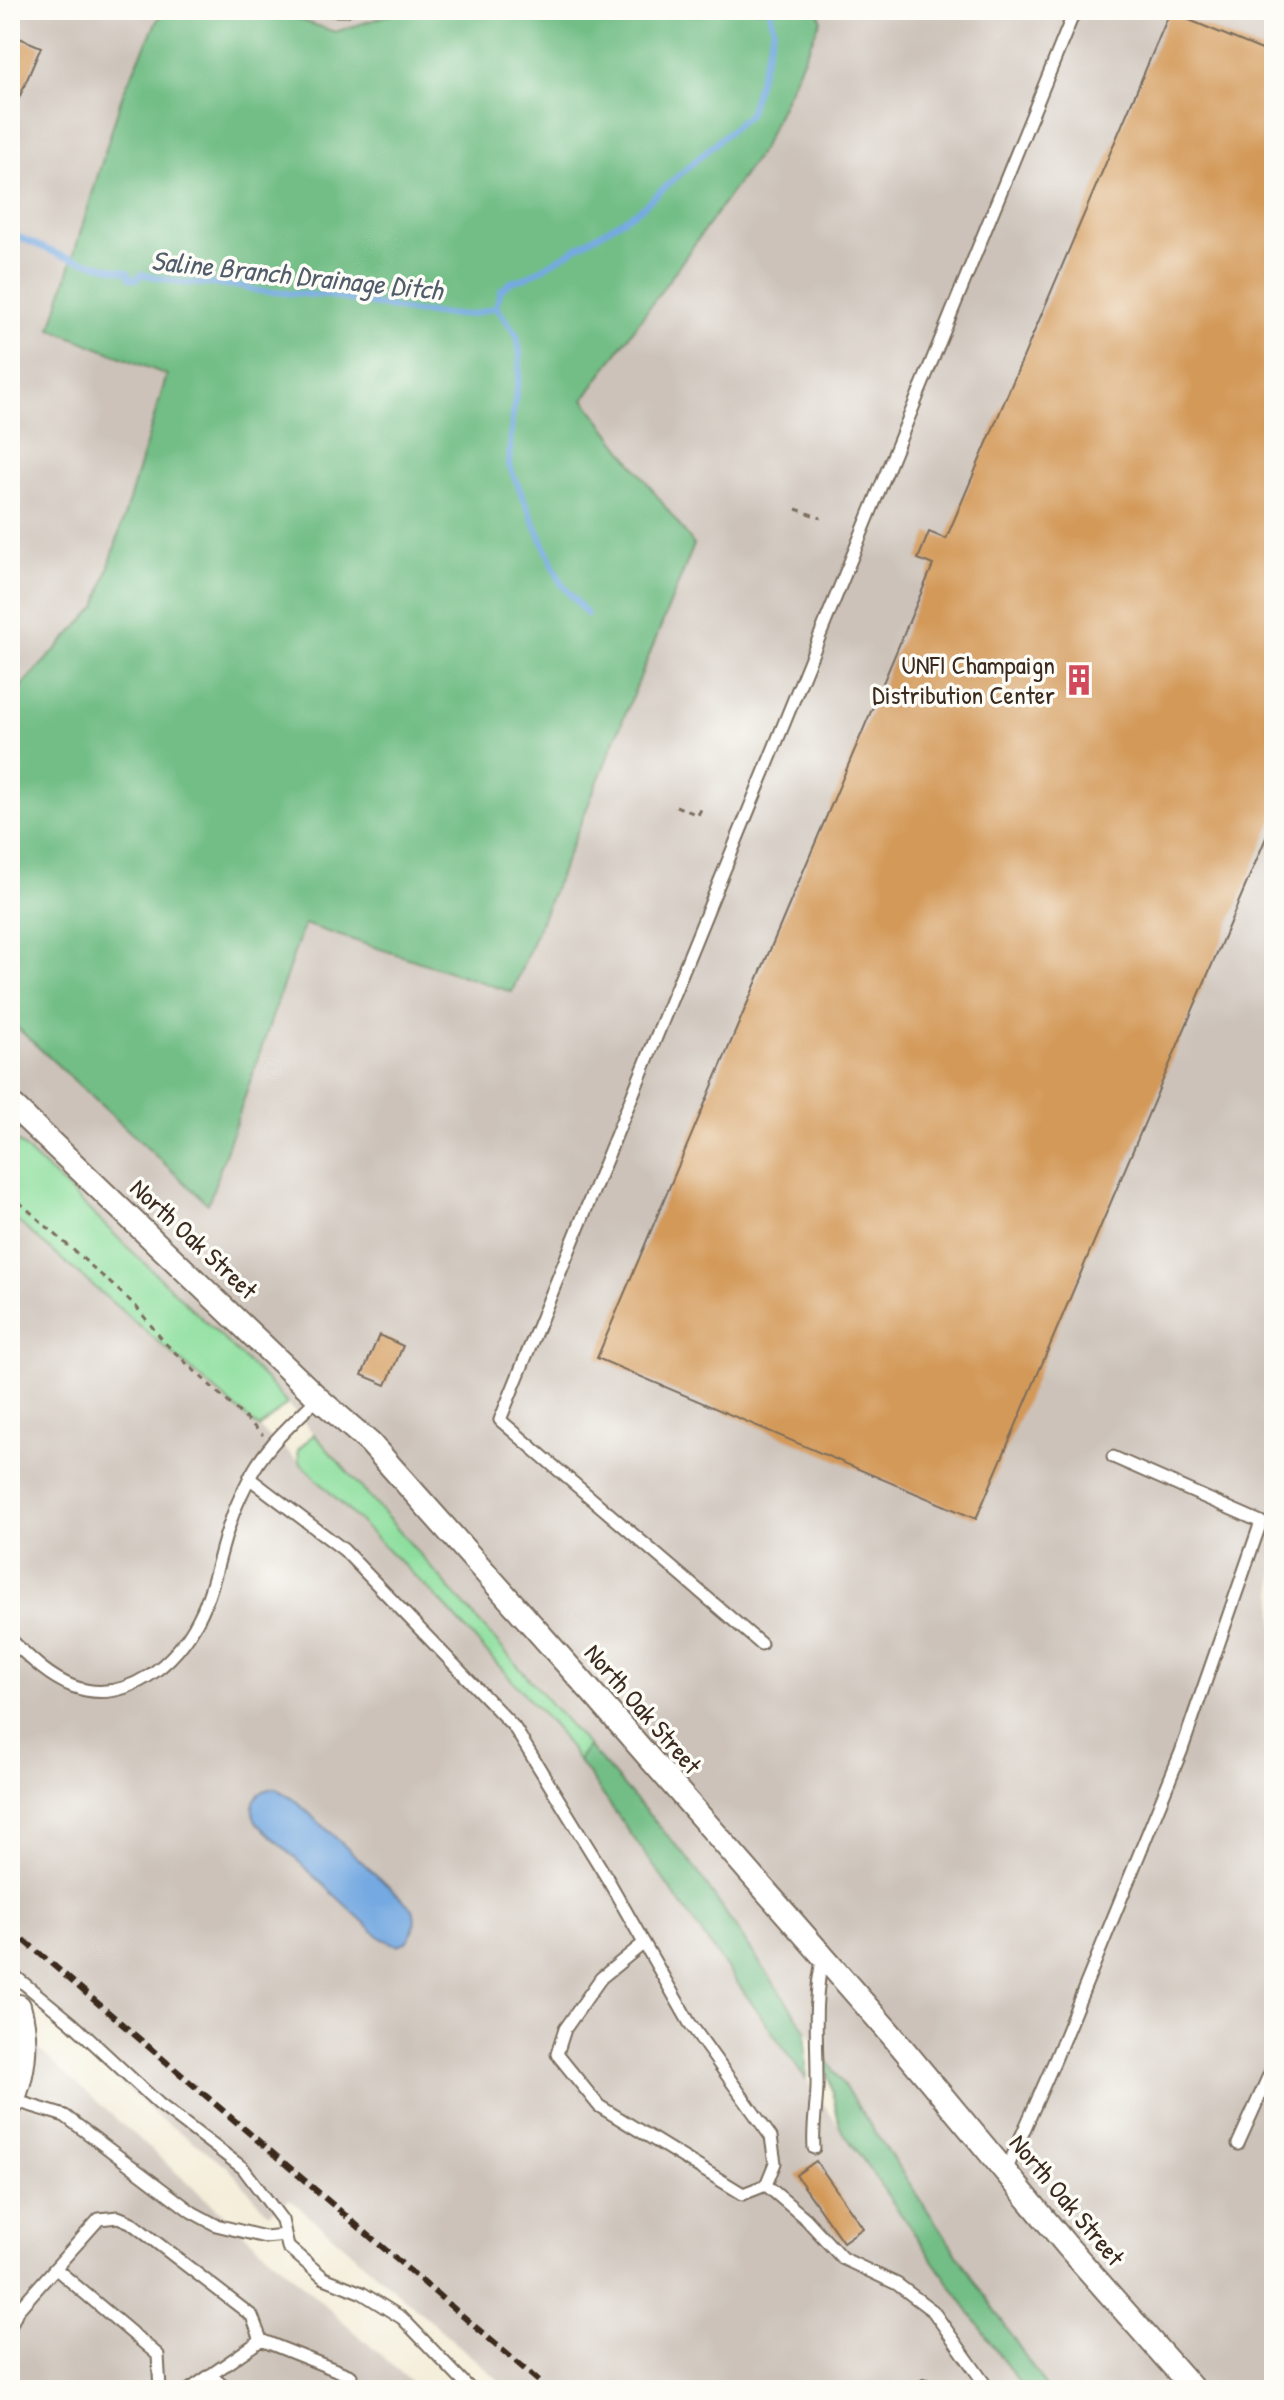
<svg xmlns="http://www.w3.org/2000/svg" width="1284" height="2400" viewBox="0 0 1284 2400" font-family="'Patrick Hand',sans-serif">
<rect width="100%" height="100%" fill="#fdfcf7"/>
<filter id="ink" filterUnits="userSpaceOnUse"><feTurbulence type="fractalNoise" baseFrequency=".0125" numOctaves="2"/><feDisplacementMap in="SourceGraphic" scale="16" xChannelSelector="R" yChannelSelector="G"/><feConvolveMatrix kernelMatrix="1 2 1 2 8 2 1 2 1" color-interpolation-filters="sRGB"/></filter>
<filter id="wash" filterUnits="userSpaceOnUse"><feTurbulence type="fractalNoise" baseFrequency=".006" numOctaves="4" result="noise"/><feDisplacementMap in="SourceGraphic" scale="32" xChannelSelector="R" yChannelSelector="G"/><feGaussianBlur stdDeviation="1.8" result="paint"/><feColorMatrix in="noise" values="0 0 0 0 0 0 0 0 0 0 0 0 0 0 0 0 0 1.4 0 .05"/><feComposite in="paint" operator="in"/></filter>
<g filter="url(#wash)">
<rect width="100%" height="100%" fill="#f3ecd6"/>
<!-- industrial -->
<path fill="#ccc2b9" d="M10,10H162L123,93L167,375L97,606L10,698Z
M272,10H405L335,32Z
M819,10H1274V2390H1048L824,2056L690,1861L267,1381L10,1134V1021L208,1203L304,924L694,545L583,400L762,149L821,20Z
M10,1215L299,1462L444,1605L555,1728L840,2127L1024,2390H510L290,2199L269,2214L226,2165L159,2118L10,1983Z
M10,2024L420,2390H10Z"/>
<!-- green -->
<path fill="#8edf9f" stroke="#64845e" stroke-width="2" d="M10,1134L267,1381L287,1404L259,1428L10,1215Z
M314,1434L588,1746L578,1760L555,1728L444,1605L299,1462L298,1450Z"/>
<!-- forest -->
<path fill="#72be86" stroke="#567452" stroke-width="2" d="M162,10H272L335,32L405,10H819L821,20L762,149L584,399L694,545L512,992L304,924L208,1204L10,1021V698L97,606L167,375L51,329L123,93Z
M588,1746L690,1861L806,2030V2079L578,1760Z
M824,2056L1048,2390H1024L840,2127Z"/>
<!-- water -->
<path fill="#74a9e1" stroke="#586a80" stroke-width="2" d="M276,1788L297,1802L413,1909C417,1922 414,1931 406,1942L397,1945L381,1938L256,1822C248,1804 256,1789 276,1788Z"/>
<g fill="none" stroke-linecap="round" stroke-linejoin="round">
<!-- stream -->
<path stroke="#74a9e1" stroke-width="6" d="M10,233L62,256L128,272L130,278L137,280L141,274L183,283L225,285L245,287L258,291L328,296L415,312L457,315L474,314L496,307L501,290L511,282L525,278L545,267L639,210L749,114L774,29L770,10
M496,307L517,335L520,354L519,376L512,419L509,465L561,583L587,614"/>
</g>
<g id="blocks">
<!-- building -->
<path fill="#d39959" d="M1170,12L1274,55V819L976,1519L597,1358L933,565L918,559L929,532L946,539Z
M10,34L41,47L10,119Z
M379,1335L403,1346L386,1385L362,1375Z
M816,2161L863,2228L843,2242L796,2175Z"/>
</g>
</g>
<g filter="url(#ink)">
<use href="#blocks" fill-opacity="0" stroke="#7b6e5e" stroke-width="2"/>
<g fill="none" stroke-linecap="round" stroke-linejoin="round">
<defs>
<path id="service" d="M331,10H346
M1273,10H1274
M249,1478L344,1550L514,1727L607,1878L689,2022L771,2137L775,2163L766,2185L743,2194L599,2106L557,2054L565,2029L601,1978L644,1943
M10,1639C29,1657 47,1676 72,1686C125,1707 177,1663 199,1618C215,1587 219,1552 231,1520C235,1507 242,1493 248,1481C264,1447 292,1424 318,1398
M761,1644L500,1420L1075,10
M10,1972L72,2023L159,2104L243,2168L282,2220L288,2247L324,2278L362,2293L402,2318L471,2390
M13,2100L65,2116L192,2212L216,2225L265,2237L285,2235
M1238,2144L1274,2064
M814,2148C812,2124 818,2101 817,2078C817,2037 813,1998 823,1957
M1006,2171L1055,2060L1181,1752L1261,1522L1113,1457
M766,2185L806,2219L842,2258L897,2284L933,2311L989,2390
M55,2268L158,2355L160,2390
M10,2327L17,2311L99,2219L118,2217L130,2222L252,2316L261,2340L351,2376
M210,2375L228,2390
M925,2385L927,2390
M189,2390L261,2340"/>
<path id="minor" d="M10,1103L318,1398L370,1443L597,1698L890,2033L1068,2247L1194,2390
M10,2108C25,2074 29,2041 19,2006"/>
</defs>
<!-- service casing -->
<use href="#service" stroke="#7b6e5e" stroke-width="15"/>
<!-- minor casing -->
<use href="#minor" stroke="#7b6e5e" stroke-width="26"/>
<!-- path -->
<path stroke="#7b6e5e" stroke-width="3" stroke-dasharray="6 6" stroke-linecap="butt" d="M796,509L821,518
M676,806L698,815L701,809
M10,1194L134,1304L165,1343L263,1435"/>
<!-- service -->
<use href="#service" stroke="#fff" stroke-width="11"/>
<!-- minor -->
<use href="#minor" stroke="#fff" stroke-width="22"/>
<!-- rail -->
<path stroke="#3b2a1e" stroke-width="6" stroke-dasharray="12 6" stroke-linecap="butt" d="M10,1928L549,2390"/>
</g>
</g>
<!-- icons -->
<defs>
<symbol id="building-bare" viewBox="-9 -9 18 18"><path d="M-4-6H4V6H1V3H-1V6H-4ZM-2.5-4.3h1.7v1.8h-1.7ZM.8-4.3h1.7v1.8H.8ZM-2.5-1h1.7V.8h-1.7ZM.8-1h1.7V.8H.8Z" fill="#d1495b" stroke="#fdfcf7" stroke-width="2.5" paint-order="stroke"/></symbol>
</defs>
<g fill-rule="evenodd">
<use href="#building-bare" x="1057" y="658" width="44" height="44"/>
</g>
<g text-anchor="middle" stroke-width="7" stroke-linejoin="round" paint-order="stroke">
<!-- poi labels -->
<g font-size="26" fill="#3b2a1e" stroke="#fdfcf7" text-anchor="end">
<text x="1055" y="674">UNFI Champaign<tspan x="1055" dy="30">Distribution Center</tspan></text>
</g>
<!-- street labels -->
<g font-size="26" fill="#3b2a1e" stroke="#fdfcf7">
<text transform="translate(194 1239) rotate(43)" y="9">North Oak Street</text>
<text transform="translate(643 1709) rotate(49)" y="9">North Oak Street</text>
<text transform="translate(1067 2200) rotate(50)" y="9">North Oak Street</text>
</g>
<!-- water labels -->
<g font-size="28" font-style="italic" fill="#525d6c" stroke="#fdfcf7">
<text transform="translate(297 275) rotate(6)" y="10">Saline Branch Drainage Ditch</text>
</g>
</g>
<!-- margin -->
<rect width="1284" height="2400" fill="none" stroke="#fdfcf7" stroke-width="40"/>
</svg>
